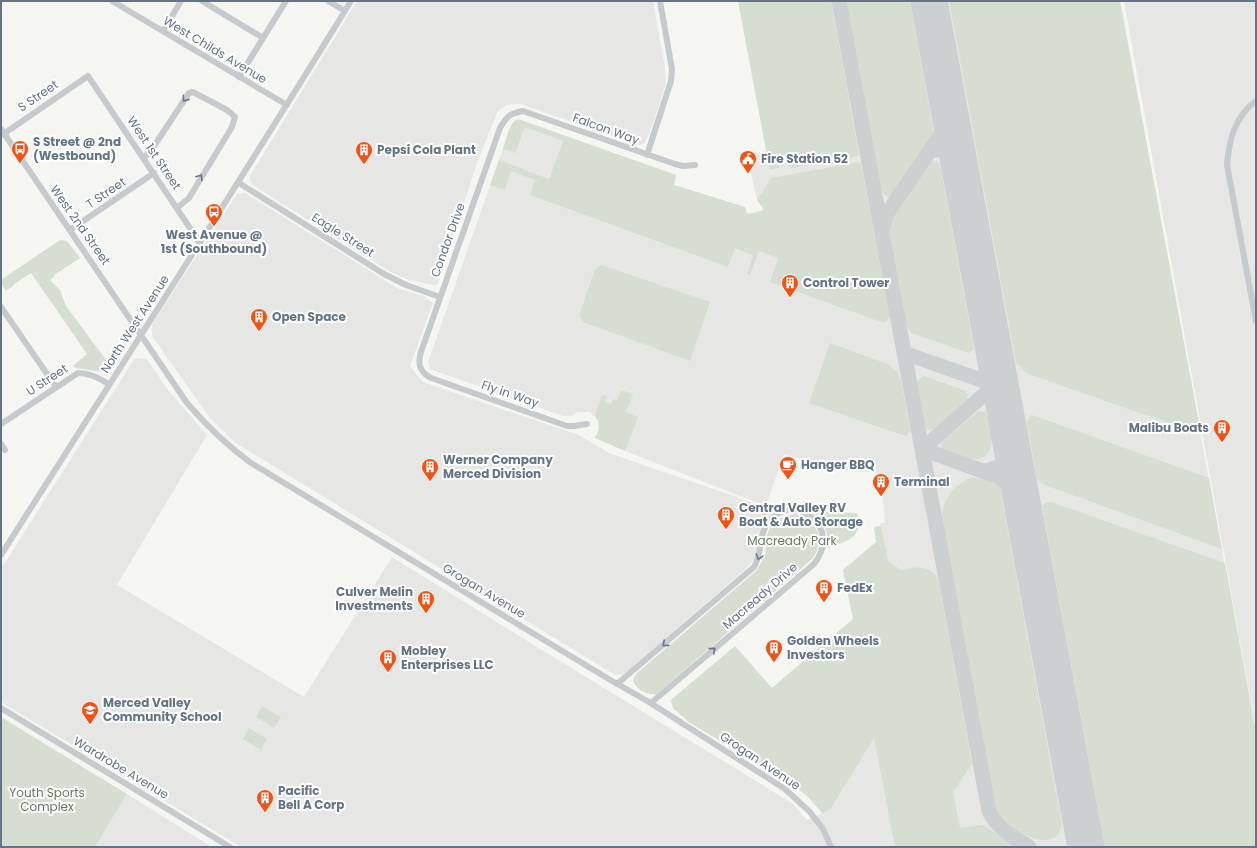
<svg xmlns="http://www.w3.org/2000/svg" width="1257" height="848" viewBox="0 0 1257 848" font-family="Poppins,sans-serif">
<rect width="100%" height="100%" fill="#f5f6f1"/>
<!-- built -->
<path fill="#e6e7e5" d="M357,1H653L665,68L666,83L650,132L644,144L639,145L520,104L506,105L498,111L477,163L438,284L432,285L406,279L389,271L256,187L250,182V176Z
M738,1H1120L1256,733V847H241L1,702V569L135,358L147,359L168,390L207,435L117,585L304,697L392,557L524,639L792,803L807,820L822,813L806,795L793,785L689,722L673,708L671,700L735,646L772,688L853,619L843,570L876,542L874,527L881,526L880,523H885L882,490L878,473L827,469V467L784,454L766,506L625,451L595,438L599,430L598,420L589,412H578L571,416H563L430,369L428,362L511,126L515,120H520L676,175L674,185L745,207L746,214L764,210V209L757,200L747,155L766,151Z
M1124,1H1256V730Z
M245,193L399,289L423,296L433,303L410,366L423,382L440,388L579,435L609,453L774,510L762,525L753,561L742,572L624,674L615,675L236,443L210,418L152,336V324L237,194Z
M127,794L196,837L212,847H95Z"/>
<!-- green -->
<path fill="#d6ded2" d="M738,1H831L859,154L858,156L793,168L789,167L785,156L778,157L779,168L770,170Z
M846,1H910L934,133L895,191L893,195L888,197L883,193L880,185Z
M949,1H1120L1200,428L1191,430L1183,428L1031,375L1025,372L1016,363Z
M518,119L676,175L674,185L745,207L747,214L756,213L764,210L757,200L771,178L859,162L861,164L862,169L890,316L886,322H881L770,282L778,258L759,251L750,275L747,274L753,255L735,248L728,267L530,195L535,180L511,171L505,190L490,185L499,160L549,179L563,141L525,127L515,153L503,149C506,140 509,123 518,119Z
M934,160L940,164L974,349L969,353L911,333L906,325L889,237V226L891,218L928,165Z
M60,240L67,241L80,258L54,275L55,276L50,280L60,290L66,306L109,364L104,372L76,368L73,366L87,354L31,273L13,285V286L6,291L1,283V280Z
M602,265L710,302L690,361L583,322L580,317V313L594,272L598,266Z
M830,343L888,364L897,372L901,380L910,430L908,434L905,436L809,403Z
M924,376L963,390L966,392L968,395L966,402L935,429L931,430L927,429L924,425L917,385L918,380Z
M621,390L633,394L626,412L638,417L625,451L595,438C600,430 600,422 595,416L602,395L607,396L605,402L611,404L613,399L617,400Z
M982,411L986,412C988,421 993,438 991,446C987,465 969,459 957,455C952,453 946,452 942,449L941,445L943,441L977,412Z
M1032,415L1209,478L1222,549L1042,484L1037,479L1027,422L1029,417Z
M970,478C981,477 992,480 1000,488L1062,825C1058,848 1033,841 1017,830C1011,826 1004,822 1000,817C996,813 995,807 994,802L942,520C942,500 952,486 970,478Z
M1051,502L1225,563L1256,733V847H1105L1042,506L1045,503Z
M810,511L857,513C865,536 846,543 828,547C828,531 824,519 810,511Z
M793,514C817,517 827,541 812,559L657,694C648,696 635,689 633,680L636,674L756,571L765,557L767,535L770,527L782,517Z
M881,526L888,561L901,570C918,567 926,564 938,578L972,764L953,792L960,828L983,825L1016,847H895L874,738L831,808L823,813L806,795L793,785L689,722L673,708L671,700L735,646L772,688L853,619L843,570L876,542L874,527Z
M262,706L281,717L274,728L256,717Z
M1,717L127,794L95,847H1Z
M249,728L267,739L261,750L243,739Z"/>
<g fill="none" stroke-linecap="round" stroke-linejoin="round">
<!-- taxiway -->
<path stroke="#ccd0d0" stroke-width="15" d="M839,1L989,811C996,828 1014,837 1029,847
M930,152C945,143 956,158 960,171
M882,231L886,215L944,130L948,117V105
M904,353L984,381C996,389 1001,399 1005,413
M922,449L999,477L1014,491L1024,513
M923,456L924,449L927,445L988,391L995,376V357
M984,471C1002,468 1010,460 1011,442"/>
<!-- runway -->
<path stroke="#ccd0d0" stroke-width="37" d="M929,1L1086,847"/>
<!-- minor -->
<path stroke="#c7cacd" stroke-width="6" d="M112,1L287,105
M202,1L263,38
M328,1L345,11
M163,31L181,1
M239,77L286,1
M1256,101C1235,116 1229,140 1227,165L1256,321
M1,129L187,403C207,426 226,445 251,463L612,681L649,702L785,789L810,812L823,829L831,847
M2,135L88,76L200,243
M647,155L671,81L672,69L660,1
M144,158L154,146L189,93L193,92L227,110L235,117L232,127L189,198L177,208
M239,183L384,274L406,285L440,297
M70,230L154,173
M1,307L56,387
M1,424L78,373C90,373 98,378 109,384
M587,424L574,426H567L431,378C420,372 417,364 421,352L500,128C507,116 509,114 523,111L675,164L683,166L695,165
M1,444L5,450
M1,555C118,370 237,187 351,1
M617,684L754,567C763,552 758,533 770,520C796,492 843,528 814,564L651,703
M1,708L230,847"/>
</g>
<!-- one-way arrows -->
<defs><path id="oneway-chevron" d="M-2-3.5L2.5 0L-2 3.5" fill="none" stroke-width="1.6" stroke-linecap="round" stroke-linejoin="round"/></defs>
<g stroke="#677889">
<use href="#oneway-chevron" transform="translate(185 99) rotate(126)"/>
<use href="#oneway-chevron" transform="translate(200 177) rotate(-58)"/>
<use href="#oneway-chevron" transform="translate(759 557) rotate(108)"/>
<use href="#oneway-chevron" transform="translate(665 644) rotate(139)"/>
<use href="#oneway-chevron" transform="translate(713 650) rotate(-41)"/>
</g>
<!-- icons -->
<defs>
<symbol id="bus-pin" viewBox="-11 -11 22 30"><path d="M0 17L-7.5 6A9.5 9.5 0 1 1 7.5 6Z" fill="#f25315" stroke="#fff"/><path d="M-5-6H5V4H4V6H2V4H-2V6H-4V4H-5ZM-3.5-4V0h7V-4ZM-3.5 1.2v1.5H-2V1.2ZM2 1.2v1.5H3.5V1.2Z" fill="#fff"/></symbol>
<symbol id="building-pin" viewBox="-11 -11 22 30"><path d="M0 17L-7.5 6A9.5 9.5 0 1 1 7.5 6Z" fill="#f25315" stroke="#fff"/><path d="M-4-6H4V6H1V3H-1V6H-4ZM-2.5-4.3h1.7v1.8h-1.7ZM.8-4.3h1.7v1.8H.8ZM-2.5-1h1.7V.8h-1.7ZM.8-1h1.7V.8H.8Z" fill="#fff"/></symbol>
<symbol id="civic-pin" viewBox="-11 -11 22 30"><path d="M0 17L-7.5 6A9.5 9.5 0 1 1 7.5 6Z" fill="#f25315" stroke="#fff"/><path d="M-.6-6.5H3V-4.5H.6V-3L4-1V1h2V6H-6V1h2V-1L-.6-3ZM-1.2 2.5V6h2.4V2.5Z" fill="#fff"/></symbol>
<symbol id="cafe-pin" viewBox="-11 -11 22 30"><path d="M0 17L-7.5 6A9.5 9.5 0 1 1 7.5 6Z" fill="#f25315" stroke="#fff"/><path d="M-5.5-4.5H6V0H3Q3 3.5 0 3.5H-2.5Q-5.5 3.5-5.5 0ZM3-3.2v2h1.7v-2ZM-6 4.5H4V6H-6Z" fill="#fff"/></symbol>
<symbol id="school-pin" viewBox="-11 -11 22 30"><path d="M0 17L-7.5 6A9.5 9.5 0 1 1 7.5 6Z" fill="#f25315" stroke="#fff"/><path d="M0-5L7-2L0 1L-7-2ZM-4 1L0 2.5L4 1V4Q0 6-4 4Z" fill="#fff"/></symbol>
</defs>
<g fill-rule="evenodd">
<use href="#bus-pin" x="10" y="139" width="20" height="27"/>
<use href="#building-pin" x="354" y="140" width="20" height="27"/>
<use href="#civic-pin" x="738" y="149" width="20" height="27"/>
<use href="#bus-pin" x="204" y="202" width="20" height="27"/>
<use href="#building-pin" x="780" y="273" width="20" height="27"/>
<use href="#building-pin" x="249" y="307" width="20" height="27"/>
<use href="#building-pin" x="1212" y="418" width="20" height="27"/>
<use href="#cafe-pin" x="778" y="455" width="20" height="27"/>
<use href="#building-pin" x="420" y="457" width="20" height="27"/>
<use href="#building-pin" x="871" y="472" width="20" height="27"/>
<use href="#building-pin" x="716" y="505" width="20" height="27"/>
<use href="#building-pin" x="814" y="578" width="20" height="27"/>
<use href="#building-pin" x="416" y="589" width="20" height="27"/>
<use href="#building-pin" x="764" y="638" width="20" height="27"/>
<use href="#building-pin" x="378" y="648" width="20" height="27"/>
<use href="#school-pin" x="80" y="700" width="20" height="27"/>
<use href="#building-pin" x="255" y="788" width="20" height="27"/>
</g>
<g text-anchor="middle" stroke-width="4" stroke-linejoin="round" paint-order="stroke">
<!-- street labels -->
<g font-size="12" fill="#627485" stroke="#fff">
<text transform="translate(215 50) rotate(31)" y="4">West Childs Avenue</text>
<text transform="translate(38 96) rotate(-34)" y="4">S Street</text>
<text transform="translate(606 129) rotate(20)" y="4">Falcon Way</text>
<text transform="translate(154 153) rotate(56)" y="4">West 1st Street</text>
<text transform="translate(106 193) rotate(-34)" y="4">T Street</text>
<text transform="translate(80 225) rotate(55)" y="4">West 2nd Street</text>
<text transform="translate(343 235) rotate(32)" y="4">Eagle Street</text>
<text transform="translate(448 240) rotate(-70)" y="4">Condor Drive</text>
<text transform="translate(135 324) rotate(-57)" y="4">North West Avenue</text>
<text transform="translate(47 380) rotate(-33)" y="4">U Street</text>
<text transform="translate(510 394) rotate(19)" y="4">Fly in Way</text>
<text transform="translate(484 591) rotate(31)" y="4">Grogan Avenue</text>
<text transform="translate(760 596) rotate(-41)" y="4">Macready Drive</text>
<text transform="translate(760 761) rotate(34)" y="4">Grogan Avenue</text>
<text transform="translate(121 768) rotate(31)" y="4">Wardrobe Avenue</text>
</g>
<!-- poi labels -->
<g font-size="12" font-weight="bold" fill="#627485" stroke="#fff" text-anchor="start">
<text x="33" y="146">S Street @ 2nd<tspan x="33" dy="14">(Westbound)</tspan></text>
<text x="377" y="154">Pepsi Cola Plant</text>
<text x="761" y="163">Fire Station 52</text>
<text x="214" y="239" text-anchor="middle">West Avenue @<tspan x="214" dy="14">1st (Southbound)</tspan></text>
<text x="803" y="287">Control Tower</text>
<text x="272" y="321">Open Space</text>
<text x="1209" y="432" text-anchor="end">Malibu Boats</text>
<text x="443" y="464">Werner Company<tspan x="443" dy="14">Merced Division</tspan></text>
<text x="801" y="469">Hanger BBQ</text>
<text x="894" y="486">Terminal</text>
<text x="739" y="512">Central Valley RV<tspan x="739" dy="14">Boat &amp; Auto Storage</tspan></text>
<text x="837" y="592">FedEx</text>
<text x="413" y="596" text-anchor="end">Culver Melin<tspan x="413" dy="14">Investments</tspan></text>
<text x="787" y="645">Golden Wheels<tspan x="787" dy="14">Investors</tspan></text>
<text x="401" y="655">Mobley<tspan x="401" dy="14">Enterprises LLC</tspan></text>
<text x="103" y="707">Merced Valley<tspan x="103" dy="14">Community School</tspan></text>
<text x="278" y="795">Pacific<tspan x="278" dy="14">Bell A Corp</tspan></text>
</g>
<!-- park labels -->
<g font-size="12" fill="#657c61" stroke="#fff">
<text x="792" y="545">Macready Park</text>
<text x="47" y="797">Youth Sports<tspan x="47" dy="14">Complex</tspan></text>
</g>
</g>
<!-- border -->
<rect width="1257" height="848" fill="none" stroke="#627485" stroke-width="4"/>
</svg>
